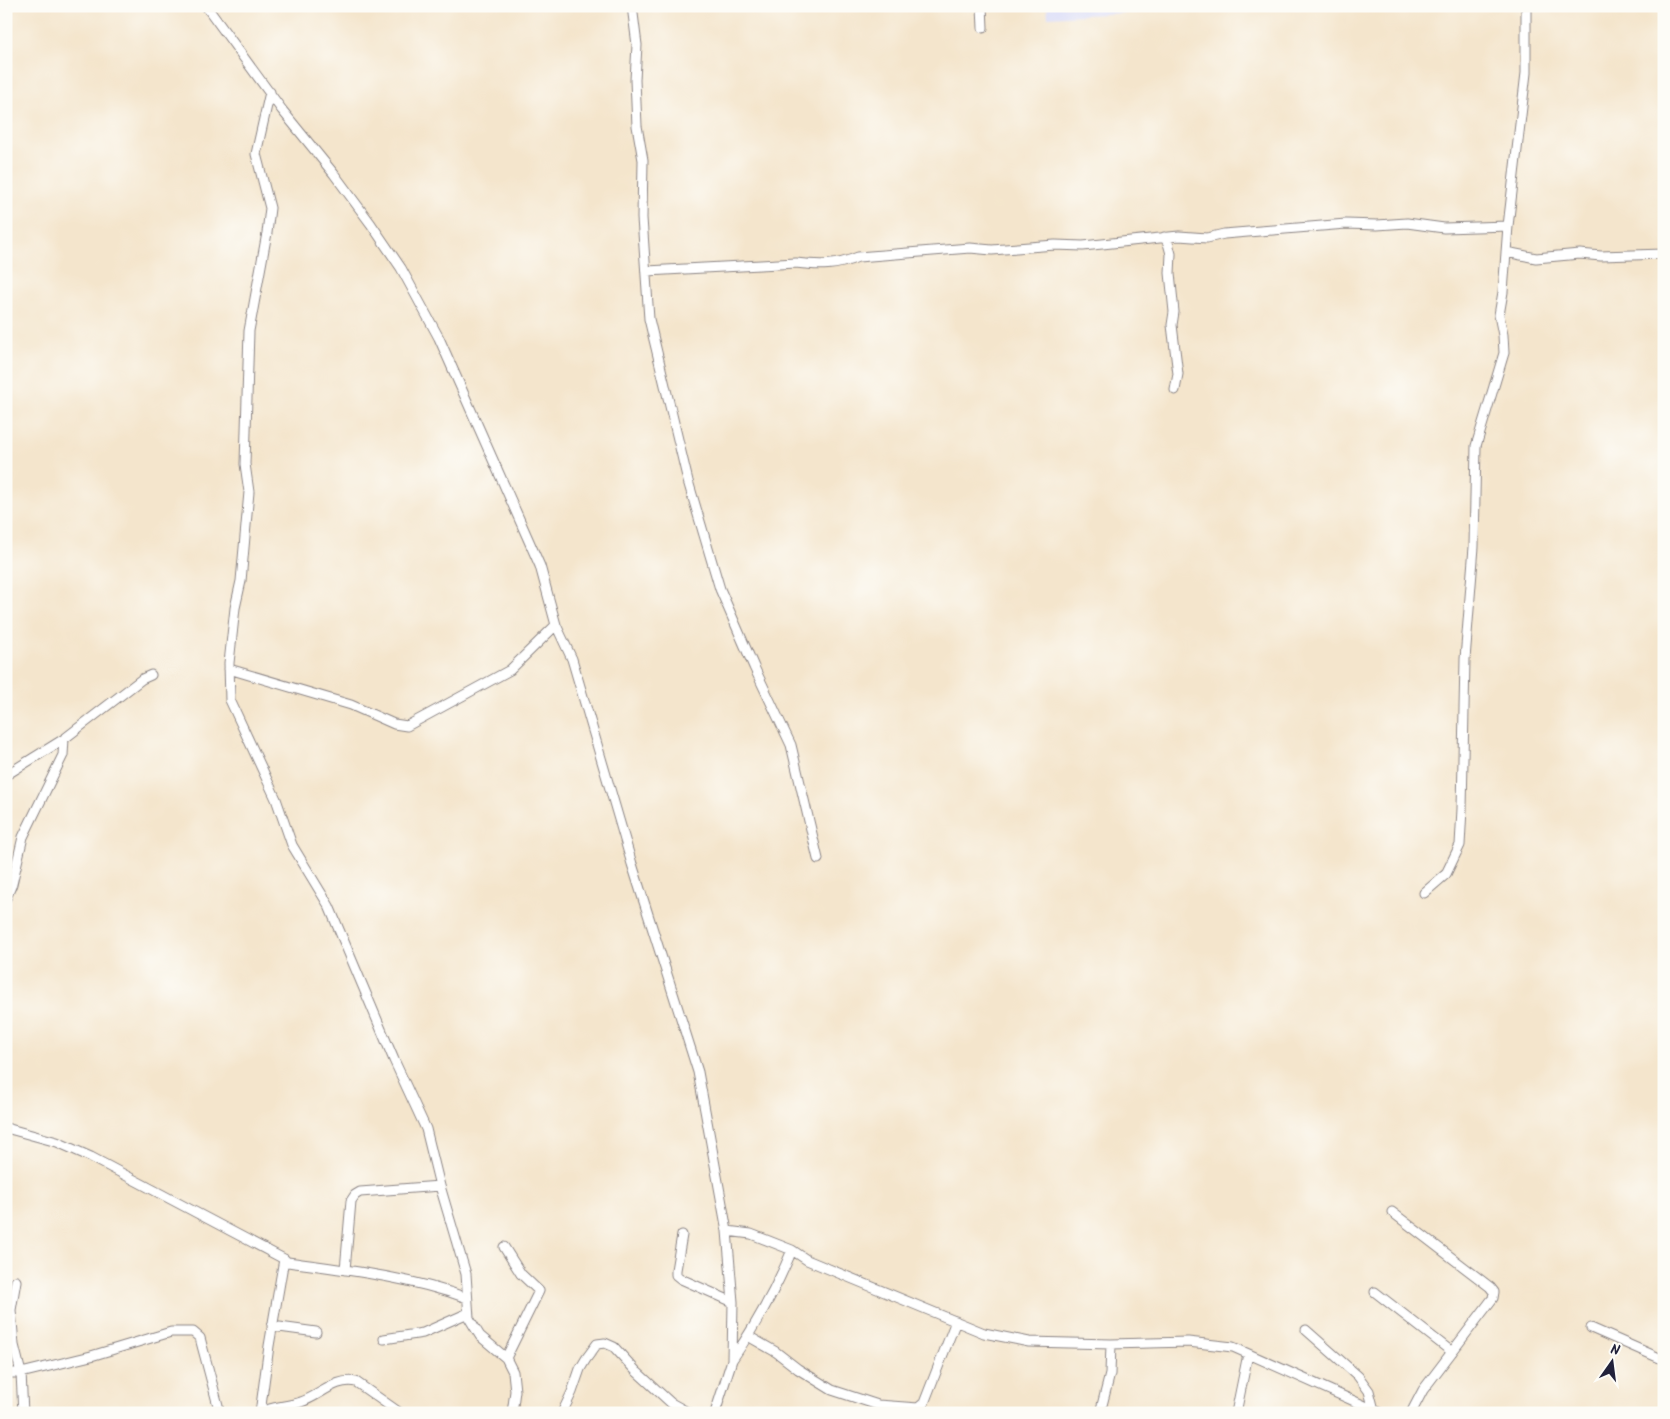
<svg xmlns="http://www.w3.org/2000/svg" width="1670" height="1419" viewBox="0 0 1670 1419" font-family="Kalam,sans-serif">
<rect width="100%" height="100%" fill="#fdfcf7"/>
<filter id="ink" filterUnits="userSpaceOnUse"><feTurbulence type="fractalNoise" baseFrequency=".02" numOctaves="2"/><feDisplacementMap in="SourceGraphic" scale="10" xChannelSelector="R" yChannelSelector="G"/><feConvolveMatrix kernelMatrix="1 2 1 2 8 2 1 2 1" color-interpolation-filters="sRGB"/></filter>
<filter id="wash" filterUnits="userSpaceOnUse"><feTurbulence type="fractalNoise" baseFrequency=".0096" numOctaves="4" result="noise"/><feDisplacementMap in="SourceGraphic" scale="20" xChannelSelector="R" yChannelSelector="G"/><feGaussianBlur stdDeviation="1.12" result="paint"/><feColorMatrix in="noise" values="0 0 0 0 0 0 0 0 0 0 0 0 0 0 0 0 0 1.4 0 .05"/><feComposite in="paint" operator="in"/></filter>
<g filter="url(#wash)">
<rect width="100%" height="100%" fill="#f4e5cc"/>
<!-- built -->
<path fill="#d6d8f8" d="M1047,6H1142L1143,12L1048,17Z"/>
</g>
<g filter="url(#ink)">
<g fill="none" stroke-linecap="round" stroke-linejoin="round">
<defs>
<path id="minor" d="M206,6L282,110L334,174L371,224L401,268L439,338L540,566L556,625L572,659L632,864L698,1072L727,1231L733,1302L732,1360L715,1413
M632,6L637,45L635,80L637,126L643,160L642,218L649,319L688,481L720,589L754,667L791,745L818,859
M982,6L983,28
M270,92L256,154L270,208L267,233L249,331L245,464L249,492L241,581L235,608L229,663L230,700L276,799L292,845L329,906L394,1060L426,1129L440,1186L466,1274L469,1318L480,1336L506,1358L513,1372L515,1391L512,1413
M1164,237L1168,243L1171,254L1170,273L1174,312L1172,325L1178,374L1175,390
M1506,252L1536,258L1580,254L1601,256L1664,254
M647,271L796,263C820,266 836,266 858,257L970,248L992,250L1055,245L1083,246L1179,236L1207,238L1224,234L1346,224L1377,225L1407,223L1444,228L1508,226
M229,669L351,705L394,724L407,726L510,670L556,625
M6,775L64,739L142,679L151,675
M1424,893L1446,874L1460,845L1462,809L1465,659L1474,547L1476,446L1504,353L1503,335L1499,315L1503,292L1508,226L1526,73V6
M6,898L12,884L23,837L63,755L64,739
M6,1128L57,1142L91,1157L284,1259L287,1262C347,1270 409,1277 467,1298
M1392,1212L1490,1287L1494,1292L1493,1298L1423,1390L1411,1413
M727,1231L751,1234L792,1250
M682,1235L676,1270V1275L681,1279L733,1302
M504,1247L521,1274L539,1291L506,1358
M345,1270L351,1201L355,1195L360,1192L440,1186
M16,1281L11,1310L14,1345L21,1373L23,1413
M1375,1292L1452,1352
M272,1326L316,1332
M1591,1328L1664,1360
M1306,1330L1358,1376L1369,1391L1374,1410
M748,1336L776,1352L798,1369L832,1390L878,1405L918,1408L924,1403L956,1321
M384,1339L423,1333L468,1313
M732,1360C756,1325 776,1289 792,1250L807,1260L984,1333L1029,1342L1111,1344L1188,1342L1233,1347L1381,1413
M6,1373H21L91,1356L171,1332H193L200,1338L220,1413
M259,1413C272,1406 287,1407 301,1402C320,1396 336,1377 356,1382L400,1413
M260,1413L269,1346L284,1259
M562,1413L572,1392L580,1369L586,1359L597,1344L605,1343L614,1347L636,1371L671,1403L689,1413
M1100,1413L1110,1374L1111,1344
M1236,1413L1248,1354"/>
</defs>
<!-- minor casing -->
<use href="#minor" stroke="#8b8484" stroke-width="11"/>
<!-- minor -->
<use href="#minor" stroke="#fff" stroke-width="9"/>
</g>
</g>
<!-- margin -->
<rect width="1670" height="1419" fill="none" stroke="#fdfcf7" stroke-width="25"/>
<!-- north arrow -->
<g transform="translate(1612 1362) rotate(14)" stroke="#fdfcf7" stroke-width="4" paint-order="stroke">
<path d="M0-4L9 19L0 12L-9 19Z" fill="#22223b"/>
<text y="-8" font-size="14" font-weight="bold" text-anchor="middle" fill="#22223b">N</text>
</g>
</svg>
